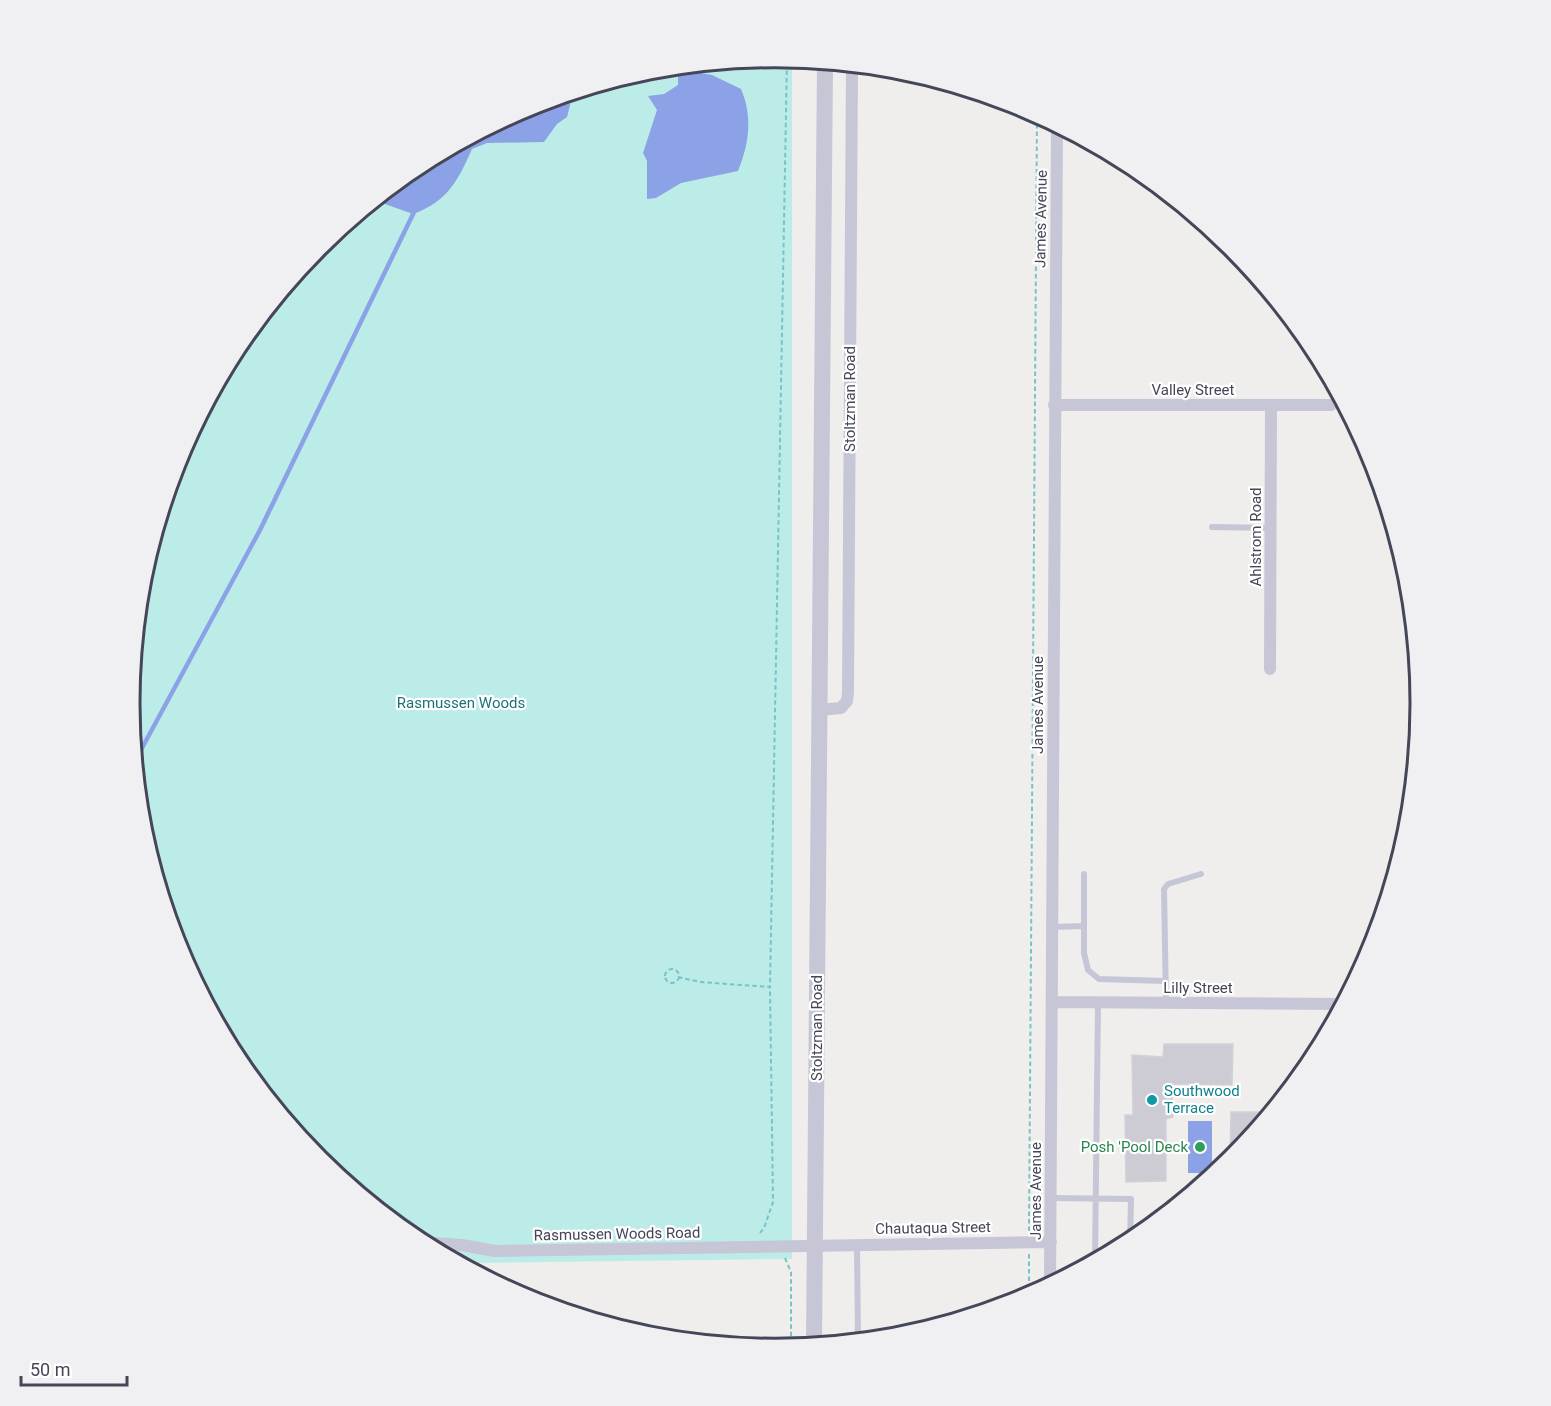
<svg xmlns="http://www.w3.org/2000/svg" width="1551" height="1406" viewBox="0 0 1551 1406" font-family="Roboto,sans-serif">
<rect width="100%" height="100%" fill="#efeeec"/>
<!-- green -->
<path fill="#bcece8" d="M776,57L792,59V1259L466,1263L464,1265L416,1240L318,1160L238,1062L179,950L142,829L130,703L142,577L179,455L239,344L319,246L417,166L529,106L650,69Z"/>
<!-- water -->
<path fill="#8ba2e6" d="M678,69L712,75L741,89C753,117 749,144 738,171L681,183L656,198L647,199V161L643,153L657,110L648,96L664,94L678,85Z
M569,94L570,105L567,117L557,124L544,142L487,143L472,149C458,181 447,202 413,214L382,203L378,198L417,166L529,106Z
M1188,1121H1212V1173H1188Z"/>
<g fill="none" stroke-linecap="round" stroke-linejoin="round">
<!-- stream -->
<path stroke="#8ba2e6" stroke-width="4.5" d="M135,761L260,530L415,210"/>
</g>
<!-- building -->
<path fill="#cdccd4" stroke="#d2d1d8" stroke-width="1.5" d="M1164,1044H1233L1232,1085L1172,1084L1173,1117L1166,1119V1181L1126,1182L1125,1115H1133L1132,1055L1163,1057Z
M1231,1112H1271L1230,1161Z"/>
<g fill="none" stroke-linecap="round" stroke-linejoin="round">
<!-- path -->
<path stroke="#76c4c7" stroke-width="2" stroke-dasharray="4.5 3" stroke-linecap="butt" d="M665 976a7 7 0 1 1 14 0a7 7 0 1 1-14 0Z
M678,977L700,982L770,987L787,58
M1029,1231L1037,114
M760,1233L764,1228L773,1202L770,987
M785,1258L791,1272V1347
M1029,1296V1254"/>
<!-- service -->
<path stroke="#c6c6d6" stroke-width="6" d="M1212,527L1271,528
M1084,874V953L1088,970L1099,979L1165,981
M1052,927L1084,926
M1166,1002L1164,889L1168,884L1201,874
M1051,1198L1131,1199L1130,1242
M857,1245L858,1341
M1095,1261L1098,1003"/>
<!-- minor -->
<path stroke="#c6c6d6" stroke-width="12" d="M1054,405H1331
M1270,669L1271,405
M819,710L841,708L847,701L848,692L852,65
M1052,1002L1344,1004
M420,1242L462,1245L495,1251L1051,1242
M1050,1285L1057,125"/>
<!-- tertiary -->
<path stroke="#c6c6d6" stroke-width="16" d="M814,1345L825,62"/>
</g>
<!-- markers -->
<circle fill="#0f9aa8" stroke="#fff" stroke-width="2" cx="1152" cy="1100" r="6"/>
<circle fill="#2e9e5b" stroke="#fff" stroke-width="2" cx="1200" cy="1147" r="6"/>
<g text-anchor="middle" stroke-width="4.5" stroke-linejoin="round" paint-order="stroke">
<!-- street labels -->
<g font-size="15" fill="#464659" stroke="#fff">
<text transform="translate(1041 219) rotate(-89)" y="5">James Avenue</text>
<text x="1193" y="395">Valley Street</text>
<text transform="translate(850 399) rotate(-90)" y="5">Stoltzman Road</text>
<text transform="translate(1256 537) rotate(-90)" y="5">Ahlstrom Road</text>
<text transform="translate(1038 705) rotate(-90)" y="5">James Avenue</text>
<text x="1198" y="993">Lilly Street</text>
<text transform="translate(817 1028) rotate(-90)" y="5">Stoltzman Road</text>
<text transform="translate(1036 1191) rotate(-90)" y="5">James Avenue</text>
<text transform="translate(933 1228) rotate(-1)" y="5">Chautaqua Street</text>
<text transform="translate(617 1234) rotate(-1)" y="5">Rasmussen Woods Road</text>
</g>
<!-- park labels -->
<g font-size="15" fill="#1b7275" stroke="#fff">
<text x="461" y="708">Rasmussen Woods</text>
</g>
<!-- culture labels -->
<g font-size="15" fill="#0d838f" stroke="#fff" text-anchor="start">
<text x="1164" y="1096">Southwood<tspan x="1164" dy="17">Terrace</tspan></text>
</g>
<!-- leisure labels -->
<g font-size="15" fill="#27864d" stroke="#fff" text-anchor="end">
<text x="1188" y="1152">Posh 'Pool Deck</text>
</g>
</g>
<!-- crop -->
<path d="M0 0H1551V1406H0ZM140 703a635 635 0 1 1 1270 0a635 635 0 1 1-1270 0Z" fill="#f0f0f2" fill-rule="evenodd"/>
<path fill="none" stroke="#464659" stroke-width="3" d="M140 703a635 635 0 1 1 1270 0a635 635 0 1 1-1270 0Z"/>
<!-- scale -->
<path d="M21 1376v9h106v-9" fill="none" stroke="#464659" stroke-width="3"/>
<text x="30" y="1376" font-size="18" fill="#464659" stroke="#ffffff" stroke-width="4.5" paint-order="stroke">50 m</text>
</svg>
